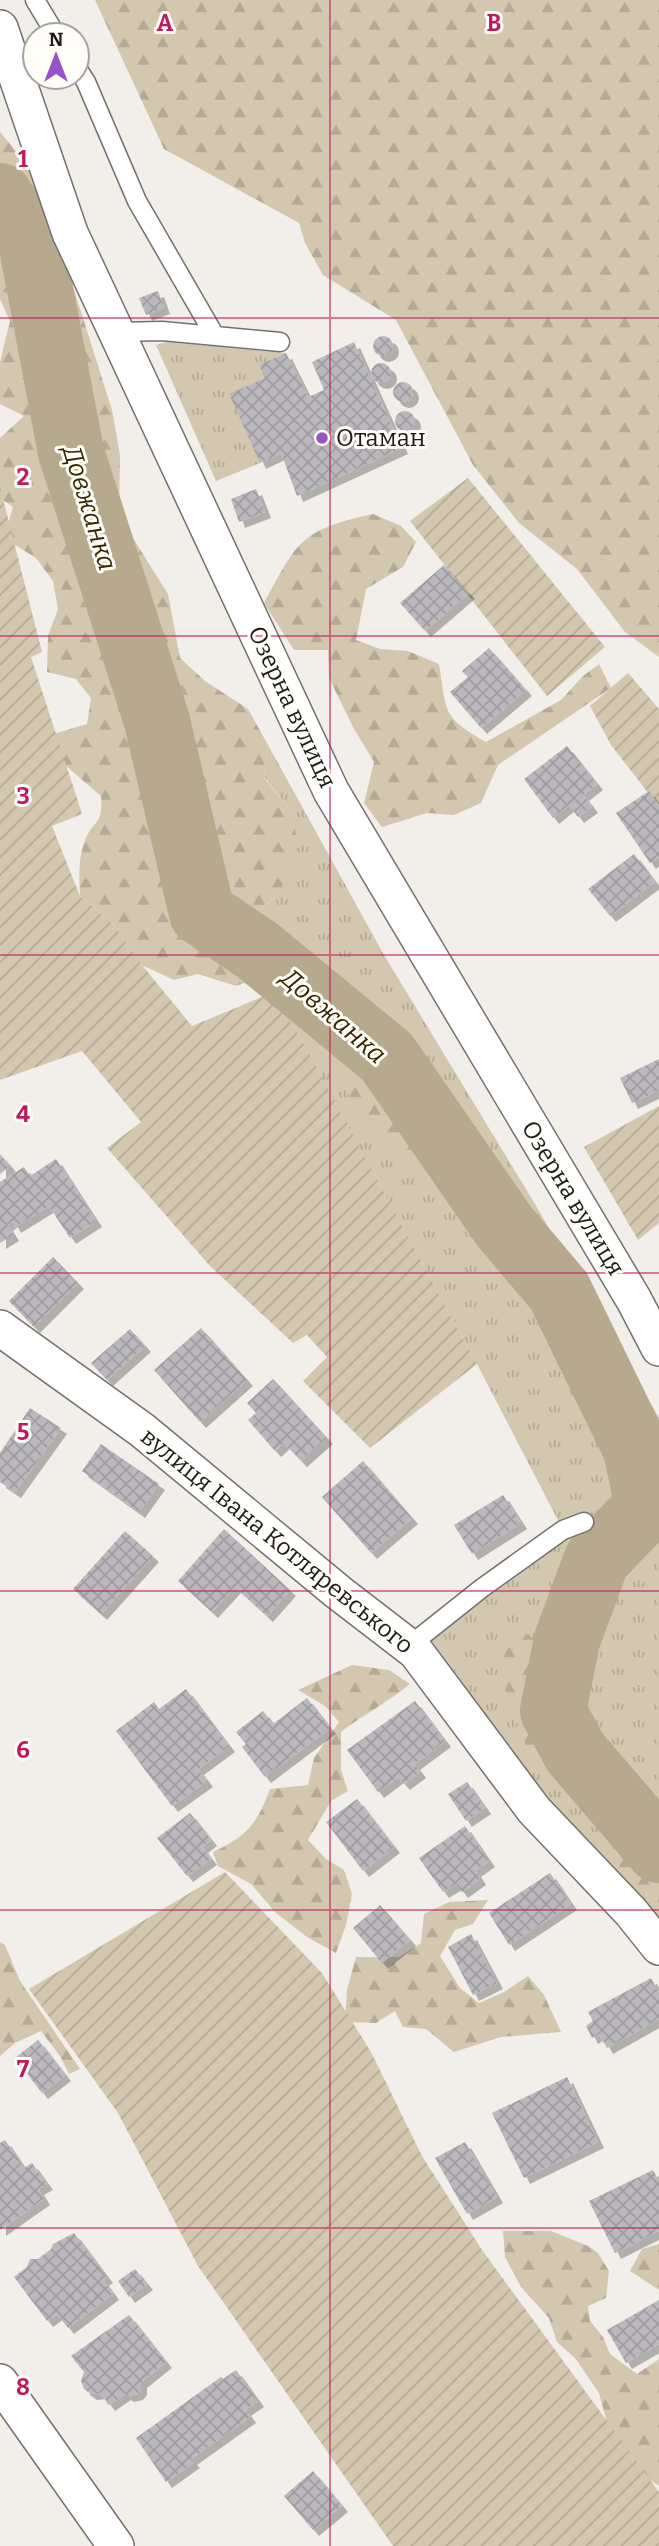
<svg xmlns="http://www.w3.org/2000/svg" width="659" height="2546" viewBox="0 0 659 2546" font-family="Bitter,serif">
<defs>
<pattern id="grass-tufts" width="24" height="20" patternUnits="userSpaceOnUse" patternTransform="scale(1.75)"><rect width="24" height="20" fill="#d3c7af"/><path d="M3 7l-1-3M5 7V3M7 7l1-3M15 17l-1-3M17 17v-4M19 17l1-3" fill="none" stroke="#b5aa96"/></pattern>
<pattern id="forest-firs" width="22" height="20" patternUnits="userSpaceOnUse" patternTransform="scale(1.75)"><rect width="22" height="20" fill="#d3c7af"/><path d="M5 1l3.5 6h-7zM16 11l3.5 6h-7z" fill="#b5aa96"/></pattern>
<pattern id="garden-furrows" width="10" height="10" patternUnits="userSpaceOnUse" patternTransform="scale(1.75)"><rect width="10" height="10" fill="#d3c7af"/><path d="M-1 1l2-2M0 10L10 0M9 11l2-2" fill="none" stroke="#b5aa96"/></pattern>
<pattern id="building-cross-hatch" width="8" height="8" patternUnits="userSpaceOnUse" patternTransform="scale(1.75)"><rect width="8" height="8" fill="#bab7bd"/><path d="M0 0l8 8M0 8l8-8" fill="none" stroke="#9f9da2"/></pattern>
<filter id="shadow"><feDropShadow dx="6" dy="6" stdDeviation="0" flood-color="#0004"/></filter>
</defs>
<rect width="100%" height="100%" fill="#f2efea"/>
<!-- grass -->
<path fill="url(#grass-tufts)" d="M166,342L286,353L260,365L265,378L260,463L216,481L156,345Z
M268,745L384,955L532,1199L659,1418V1947L409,1646L563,1530L477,1364L294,1027L252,980L261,911L281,889L292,812L264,777Z"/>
<!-- forest -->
<path fill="url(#forest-firs)" d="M95,0H659V657L625,632L577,569L519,523L473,465L396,320L323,275L305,243L299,223L164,149Z
M0,132L39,179L112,410L120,455L119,516L168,594L180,658L205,681L248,709L268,745L264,778L292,812L298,847L281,889L261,911L252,980L236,986L198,974L174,980L142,965L116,927L80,896C79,878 78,858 85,841C93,818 103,828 101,796L66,766L50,735L87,724L91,698L76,679L47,672L48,636L58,609L53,581L36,558L4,538L13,507L0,498V438L24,416L0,404V362L10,321L0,299Z
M373,514L401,526L416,542L403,567L366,589L356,640L380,649L408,651L439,664C447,713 441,716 486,742L561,700L583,676L599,664L611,688L498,765L481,803L454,815L427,813L382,827L364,803L374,762L354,729L329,678L328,650H294L264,603C298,540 301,530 373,514Z
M278,983L378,1050L446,1124L508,1187L529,1236L535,1300L510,1296L490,1269L483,1229L418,1167L393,1151L358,1115L343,1081L315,1033L299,1017Z
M520,1629L545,1647L569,1714L582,1775L574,1792L566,1789L529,1753L499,1674L498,1640Z
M352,1665L389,1670L410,1684C388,1702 363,1715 341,1732V1770L348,1791L331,1801L308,1840L326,1859L344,1870L352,1894L346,1925L336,1953L307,1937L276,1913L251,1884L218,1866L213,1852C247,1836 257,1824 270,1789L308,1785L314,1758L339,1722L325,1706L298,1690Z
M613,1785L637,1792L659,1813V1906L622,1873L614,1856Z
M488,1900L473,1924L455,1930L440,1956L460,1988L479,2003L504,1992L528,1976L544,1995L561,2032L501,2037L454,2052L426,2029L403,2027L395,2011L376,2023L345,2022L347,1990L356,1957H399L421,1943L424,1914L449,1902Z
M0,1942L5,1945L20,1981L80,2069L69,2074L60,2056L41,2031L15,2043L0,2056Z
M503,2231H551L588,2246L598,2253L609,2271L606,2298L588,2306L590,2321L603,2337L610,2354L637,2374L659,2359V2486L629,2465L613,2445L599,2393L575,2358L557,2342L549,2318L521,2287L505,2257Z
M659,2244V2290L630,2271L642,2249Z"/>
<!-- garden -->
<path fill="url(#garden-furrows)" d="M468,478L605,647L547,696L410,521Z
M0,487L42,652L31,657L82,814L52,826L80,896L116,927L142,965L192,1026L267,995L294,1026L477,1364L370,1448L303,1381L327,1357L307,1335L293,1343L210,1266L107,1148L141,1122L82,1051L0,1080Z
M628,673L659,709V807L611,745L590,706Z
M659,1106V1223L638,1240L584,1147Z
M225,1872L322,1973L371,2052L422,2156L482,2250L659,2492V2546H393L198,2266L118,2113L29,1989Z"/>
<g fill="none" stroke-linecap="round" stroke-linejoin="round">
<!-- river -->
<path stroke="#b6a98e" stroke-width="66" d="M0,196L31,242L71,452L157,721L202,913L257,950L387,1057L504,1226L559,1291L636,1449L648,1506L597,1559L567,1640L553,1711L575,1752L659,1850"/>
</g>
<!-- building -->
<path fill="url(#building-cross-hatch)" filter="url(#shadow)" d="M158,291L164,308L146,315L139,298Z
M373 346a10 10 0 1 1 20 0a10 10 0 1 1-20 0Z
M354,342L402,448L297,496L281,453L260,463L229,394L265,378L259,365L286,353L308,397L324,390L312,362Z
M371 373a10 10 0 1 1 20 0a10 10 0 1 1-20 0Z
M393 392a10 10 0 1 1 20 0a10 10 0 1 1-20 0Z
M395 421a10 10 0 1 1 20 0a10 10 0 1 1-20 0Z
M256,489L265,512L239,522L231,499Z
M444,565L469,593L425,631L400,603Z
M489,648L526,690L481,728L450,692L468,677L462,671Z
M567,746L597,784L583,795L592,807L578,817L569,805L553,818L524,779Z
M649,791L659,805V857L650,863L616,813Z
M634,854L655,882L610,916L588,889Z
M659,1059V1090L632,1103L620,1078Z
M0,1154L10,1166L0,1174Z
M56,1159L96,1221L70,1238L49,1206L15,1227L12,1221L7,1225L13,1235L0,1243V1182L24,1167L30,1176Z
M53,1257L78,1283L34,1327L9,1301Z
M201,1328L247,1380L200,1422L154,1370Z
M130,1329L145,1346L107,1380L91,1363Z
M273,1379L327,1438L301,1461L284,1443L275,1451L248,1420L256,1413L247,1403Z
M30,1408L61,1428L15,1492L0,1482V1453Z
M101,1444L159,1484L139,1512L82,1471Z
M363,1461L412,1518L371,1553L322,1497Z
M503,1495L521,1523L472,1554L454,1525Z
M224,1529L290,1590L267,1616L235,1587L212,1612L178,1581Z
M125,1531L153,1556L101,1614L73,1589Z
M186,1689L229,1746L198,1769L207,1781L172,1806L116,1731L154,1702L159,1709Z
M307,1698L330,1728L265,1777L242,1747L246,1744L236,1732L263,1711L273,1724Z
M415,1701L445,1741L414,1764L420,1772L404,1784L398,1777L378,1792L347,1750Z
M467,1782L485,1808L466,1821L448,1794Z
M357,1799L394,1847L363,1871L326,1822Z
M190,1813L211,1840L202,1847L211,1859L187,1876L157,1838Z
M465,1826L489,1861L475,1871L480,1879L462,1892L456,1884L443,1892L419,1858Z
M550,1873L571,1904L509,1945L489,1913Z
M380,1905L410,1940L382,1963L353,1928Z
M471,1934L497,1983L473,1995L448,1947Z
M651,1978L659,1993V2019L607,2048L599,2034L592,2038L586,2026L593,2021L588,2012Z
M38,2040L65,2075L42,2093L15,2058Z
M567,2077L598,2142L524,2178L492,2113Z
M5,2140L24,2168L32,2163L47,2184L38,2189L44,2199L0,2230V2143Z
M465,2142L497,2197L467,2214L435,2158Z
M653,2170L659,2181V2231L615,2253L589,2201Z
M74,2233L107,2277L103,2280L113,2294L68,2328L57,2314L47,2321L14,2277L27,2267L30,2259H38L51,2249L53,2244Z
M135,2269L147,2284L129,2297L118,2281Z
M659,2300V2344L626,2363L607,2330Z
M129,2315L166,2362L141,2382V2389L137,2394L128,2396L125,2394L109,2405L100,2393L91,2394L84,2389L81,2381L84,2372L71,2356Z
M236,2370L258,2401L245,2410L250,2417L191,2459L194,2462L166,2482L136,2438L221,2377L223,2379Z
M313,2471L342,2506L313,2530L284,2496Z"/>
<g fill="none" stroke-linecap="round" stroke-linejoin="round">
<defs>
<path id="service" d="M35,0L56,35
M77,68L86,82L137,201L215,336
M117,332L162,331L280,342
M409,1646L482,1588L563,1530L584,1522"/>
<path id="minor" d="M0,28L70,233L331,791L634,1300L659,1348
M0,1328L142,1430L338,1592L416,1652L534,1810L631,1912L659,1947
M0,2382L116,2546"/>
</defs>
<!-- service casing -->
<use href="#service" stroke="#74716c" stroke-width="21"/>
<!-- minor casing -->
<use href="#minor" stroke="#74716c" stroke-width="38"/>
<!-- service -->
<use href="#service" stroke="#fff" stroke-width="18"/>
<!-- minor -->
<use href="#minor" stroke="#fff" stroke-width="35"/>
</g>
<!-- grid -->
<path fill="none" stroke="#c2185b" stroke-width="2" stroke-opacity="0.55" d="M330,0V2546M0,318H659M0,636H659M0,955H659M0,1273H659M0,1591H659M0,1910H659M0,2228H659"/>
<!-- markers -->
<circle fill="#9753c7" stroke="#fffdf8" stroke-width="2.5" cx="322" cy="438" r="7"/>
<g text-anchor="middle" stroke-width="6" stroke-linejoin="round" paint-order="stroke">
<!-- poi labels -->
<g font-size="24" fill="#1d1c1a" stroke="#fffdf8" text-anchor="start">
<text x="336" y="446">Отаман</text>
</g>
<!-- street labels -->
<g font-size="24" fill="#1d1c1a" stroke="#fffdf8">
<text transform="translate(292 707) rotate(65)" y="8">Озерна вулиця</text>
<text transform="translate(573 1198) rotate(59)" y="8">Озерна вулиця</text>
<text transform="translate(277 1541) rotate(39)" y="8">вулиця Івана Котляревського</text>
</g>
<!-- water labels -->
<g font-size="26" font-style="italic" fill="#362601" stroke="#fffdf8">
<text transform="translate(90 508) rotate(73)" y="9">Довжанка</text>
<text transform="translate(334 1016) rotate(41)" y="9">Довжанка</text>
</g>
</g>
<g font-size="23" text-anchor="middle" font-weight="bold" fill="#c2185b" stroke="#fffdf8" stroke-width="6" stroke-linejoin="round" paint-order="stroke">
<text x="165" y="31">A</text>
<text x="494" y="31">B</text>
<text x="23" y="167">1</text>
<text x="23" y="485">2</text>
<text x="23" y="804">3</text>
<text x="23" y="1122">4</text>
<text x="23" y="1440">5</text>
<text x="23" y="1758">6</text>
<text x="23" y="2077">7</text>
<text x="23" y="2395">8</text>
</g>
<!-- north arrow -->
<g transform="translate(56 56)"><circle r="33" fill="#fffdf8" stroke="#a5a39f" stroke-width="2"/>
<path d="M0-5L12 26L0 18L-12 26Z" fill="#9753c7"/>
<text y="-10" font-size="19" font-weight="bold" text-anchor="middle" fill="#1d1c1a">N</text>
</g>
</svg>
